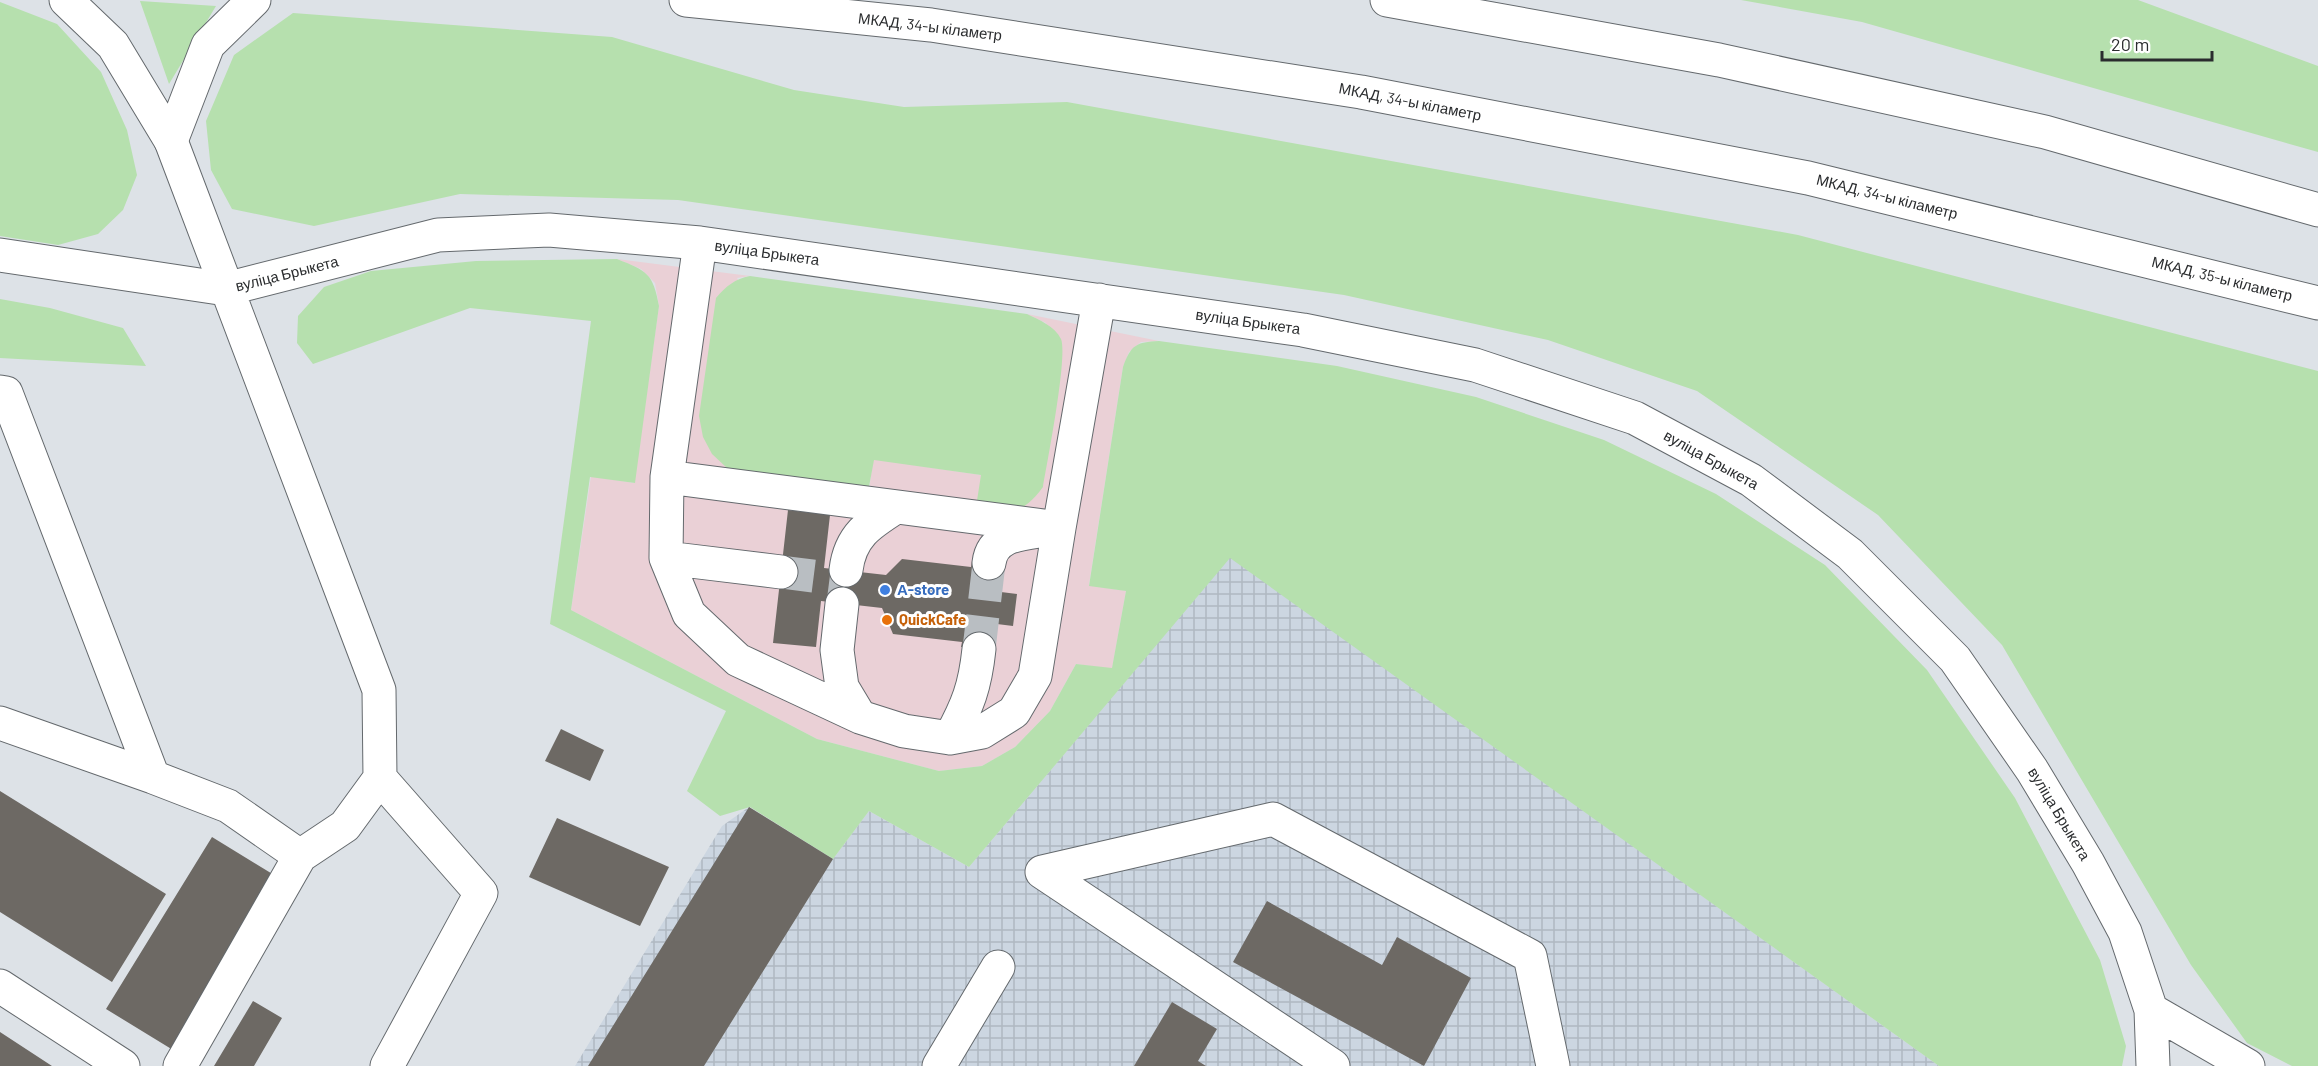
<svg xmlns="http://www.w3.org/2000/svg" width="2318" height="1066" viewBox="0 0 2318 1066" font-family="Barlow,sans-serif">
<defs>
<pattern id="industrial-grid" width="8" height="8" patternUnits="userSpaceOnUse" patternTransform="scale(1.5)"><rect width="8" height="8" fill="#ccd6e1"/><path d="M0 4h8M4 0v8" fill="none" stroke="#afb8c1"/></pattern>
</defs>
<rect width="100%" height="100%" fill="#dde2e7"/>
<!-- commercial -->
<path fill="#ead0d6" d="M617,259L750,276L737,278L869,491L873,459L981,475L1046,323L1027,314L1159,341L1141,342L1129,352L1123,367L1089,585L1126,591L1112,669L1076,664L1050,711L1015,747L982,766L939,771L817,739L571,610L591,476L634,483L659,306L655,283L641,269Z"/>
<!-- industrial -->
<path fill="url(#industrial-grid)" d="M1230,557L1939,1066H575L722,826L749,807L833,859L869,811L969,867Z"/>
<!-- green -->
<path fill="#b6e0ae" d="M1741,0H2138L2318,66V152L1862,22Z
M140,1L216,6L169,84Z
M0,2L57,24L101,72L127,130L137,175L123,210L98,234L58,245L0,236Z
M293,13L612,37L794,90L904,107L1067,102L1798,235L2318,371V1066H2292L2247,1043L2191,965L2002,645L1878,515L1697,391L1548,340L1344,295L678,200L460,194L314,226L232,209L211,170L206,121L234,55Z
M617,259C647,271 653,273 659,306L635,483L590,477L571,610L817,739L939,771L982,766L1015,747L1050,711L1076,664L1112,668L1126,591L1089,586L1123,367C1131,345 1136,342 1159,341L1337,366L1476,397L1604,440L1716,494L1825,565L1927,670L2015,798L2100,960L2126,1046L2122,1066H1939L1230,558L969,867L869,811L833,859L750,807L720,816L687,791L726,711L550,624L591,321L470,308L313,364L297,343L298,316L324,287L371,271L476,261Z
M750,276L1027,314C1039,320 1055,326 1061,339C1068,356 1047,463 1043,487C1020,518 1010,511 976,507L981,475L874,460L868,492L748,476L727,468L712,454L703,437L699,416L716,298C726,286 735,279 750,276Z
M0,299L50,308L123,328L146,366L0,358Z"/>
<!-- building -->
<path fill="#6d6964" d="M788,510L830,515L824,568L886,575L902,559L971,567L972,561L1004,565L1001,592L1017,594L1013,626L997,624L994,651L961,647L962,642L893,634L882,608L821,601L816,647L773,643Z
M561,729L604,750L590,781L545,761Z
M0,791L166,894L112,982L0,912Z
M749,807L833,859L704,1066H588Z
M557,818L669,867L640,926L529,877Z
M212,837L279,878L173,1050L106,1009Z
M1267,901L1382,965L1397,937L1471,978L1424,1066L1233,962Z
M253,1001L282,1018L254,1066H214Z
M1172,1002L1217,1029L1198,1061L1206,1066H1134Z
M0,1032L52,1066H0Z"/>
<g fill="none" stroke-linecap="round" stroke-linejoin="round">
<!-- minor-tunnel -->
<path stroke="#b9bec2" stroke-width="33" stroke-dasharray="33 16" stroke-linecap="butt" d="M781,572L844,580
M979,649L989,563"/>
<defs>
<path id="minor" d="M700,243L667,477L666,558L689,614L738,660L860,717L904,731L950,738L982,732L1014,712L1035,676L1059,528L1099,300
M0,255L226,289L438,235L549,230L700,243L1303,330L1475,365L1635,418L1751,480L1850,554L1955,659L2032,770L2088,863L2125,932L2151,1010L2153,1066
M0,392L6,393L153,777
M667,477L1059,528
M666,558L781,572
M989,563C992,537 1017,534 1039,531
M846,570C850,536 869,524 896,507
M842,604L837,650L842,687L860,717
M0,723L153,777L228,806L300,856L345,826L380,778L379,690L171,141
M950,738C968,705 975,687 979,649
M380,778L481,893L387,1066
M0,986L123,1066
M2151,1010L2248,1066
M180,1066L300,856
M939,1066L998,967
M1333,1066L1042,872L1273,819L1530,956L1553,1066"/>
<path id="highway" d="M66,0L113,45L171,141
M686,0L931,25L1361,92L1808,178L2318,303
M1387,0L1719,60L2045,132L2318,210
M171,141L208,45L254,0"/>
</defs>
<!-- minor casing -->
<use href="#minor" stroke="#64696d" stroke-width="35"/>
<!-- highway casing -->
<use href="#highway" stroke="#64696d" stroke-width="35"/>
<!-- minor -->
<use href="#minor" stroke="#fff" stroke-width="33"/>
<!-- highway -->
<use href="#highway" stroke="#fff" stroke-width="33"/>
</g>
<!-- markers -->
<circle fill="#3f7fe0" stroke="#fff" stroke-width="2" cx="885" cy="590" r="6"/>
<circle fill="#e8710a" stroke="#fff" stroke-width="2" cx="887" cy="620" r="6"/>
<g text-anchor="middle" stroke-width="6" stroke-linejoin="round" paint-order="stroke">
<!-- street labels -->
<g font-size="15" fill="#2a2c2e" stroke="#fff">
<text transform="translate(930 27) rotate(7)" y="5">МКАД, 34-ы кіламетр</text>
<text transform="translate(1410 102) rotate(11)" y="5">МКАД, 34-ы кіламетр</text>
<text transform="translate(1887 197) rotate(14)" y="5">МКАД, 34-ы кіламетр</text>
<text transform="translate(767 253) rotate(8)" y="5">вуліца Брыкета</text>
<text transform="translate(287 274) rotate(-14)" y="5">вуліца Брыкета</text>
<text transform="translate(2222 279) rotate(14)" y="5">МКАД, 35-ы кіламетр</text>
<text transform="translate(1248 322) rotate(8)" y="5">вуліца Брыкета</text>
<text transform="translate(1711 460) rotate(29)" y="5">вуліца Брыкета</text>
<text transform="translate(2059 814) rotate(59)" y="5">вуліца Брыкета</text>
</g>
<!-- shop labels -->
<g font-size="15" font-weight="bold" fill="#366cbe" stroke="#fff" text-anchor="start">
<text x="897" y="595">А-store</text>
</g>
<!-- food labels -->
<g font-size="15" font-weight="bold" fill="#c56008" stroke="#fff" text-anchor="start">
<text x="899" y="625">QuickCafe</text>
</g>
</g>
<!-- scale -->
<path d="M2102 51v9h110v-9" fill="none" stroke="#2a2c2e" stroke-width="3"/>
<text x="2111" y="51" font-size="18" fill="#2a2c2e" stroke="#ffffff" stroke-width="4.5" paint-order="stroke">20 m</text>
</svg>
